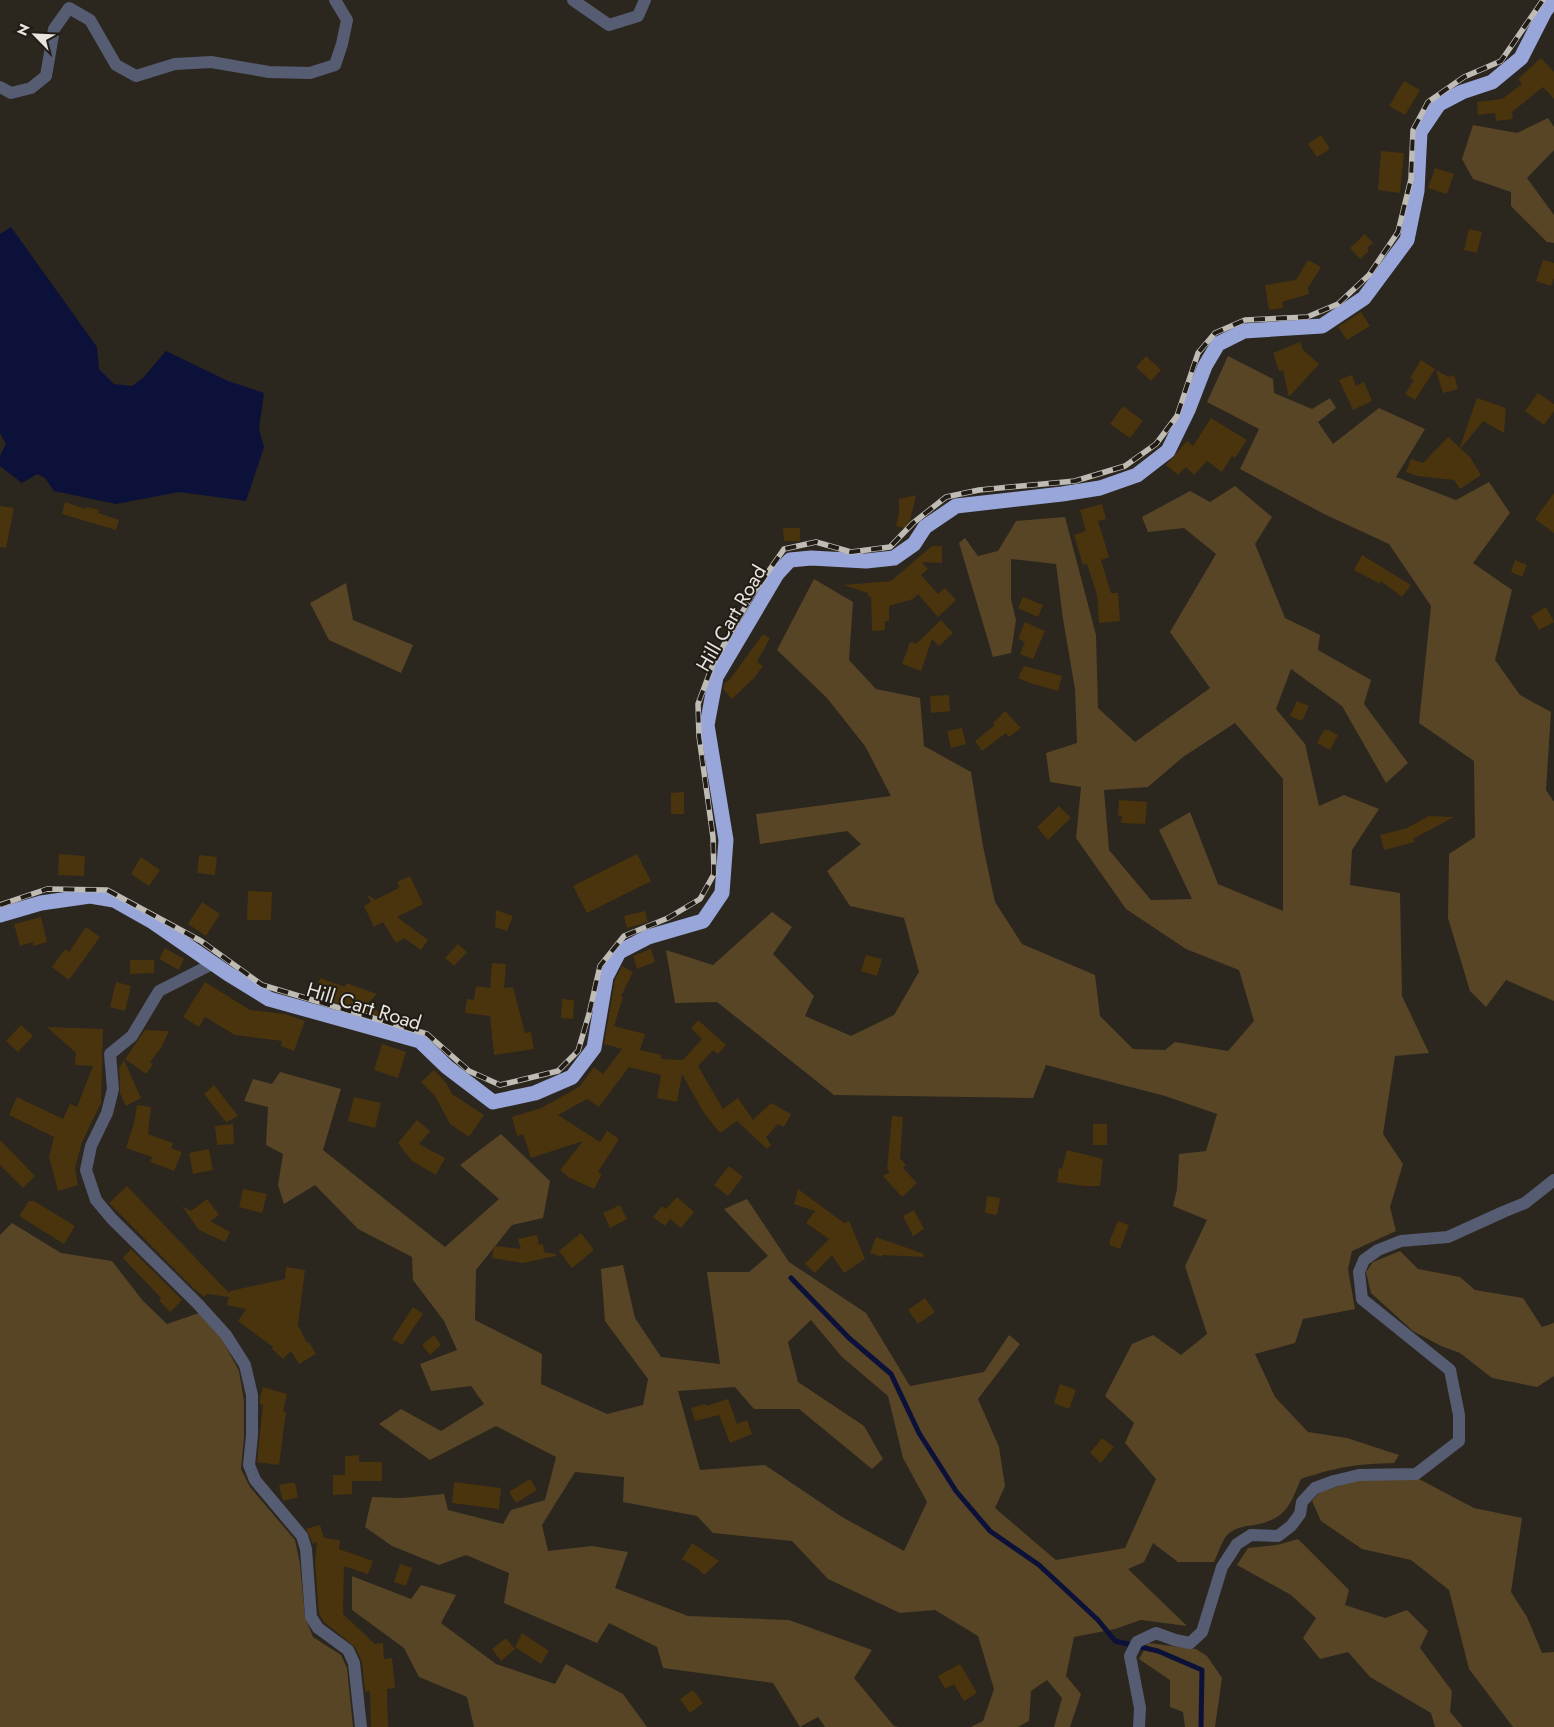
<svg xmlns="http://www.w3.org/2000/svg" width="1554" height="1727" viewBox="0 0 1554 1727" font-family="Jost,sans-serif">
<rect width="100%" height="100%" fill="#2b261e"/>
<!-- green -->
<path fill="#584526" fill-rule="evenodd" d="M1548,118L1554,127V150L1527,178L1554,215V243L1547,242L1511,206V192L1473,179L1462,159L1473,125L1517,133Z
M1228,356L1273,379L1274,393L1312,409L1330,398L1336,408L1318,422L1333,444L1379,408L1425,429L1396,477L1456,500L1489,482L1510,513L1473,563L1512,590L1495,660L1520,695L1551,712L1546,790L1554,802V1001L1506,980L1486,1007L1470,991L1448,918L1449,854L1475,837L1474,761L1419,723L1431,606L1389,544L1324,514L1240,469L1259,429L1207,402Z
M1235,486L1272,517L1255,544L1285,618L1320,635L1318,650L1371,680L1364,704L1408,763L1386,783L1342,706L1291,669L1276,709L1305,744L1319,806L1344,795L1379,809L1352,850L1350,885L1400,893L1402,996L1429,1053L1395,1056L1383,1134L1403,1164L1390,1207L1396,1231L1352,1251L1348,1269L1355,1309L1303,1319L1295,1343L1255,1354L1275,1397L1308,1432L1347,1438L1399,1455L1394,1463C1357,1464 1336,1467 1301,1479C1289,1507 1286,1519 1254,1525C1245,1526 1235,1528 1228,1534C1222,1540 1218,1554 1214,1562H1178L1153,1543L1144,1562L1128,1569L1187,1626L1141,1620L1115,1629L1074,1637L1066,1676L1081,1694L1070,1727H1054L1062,1698L1047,1680L1031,1691L1029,1721L1018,1727H971L983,1721L994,1689L978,1636L935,1610L900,1613L828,1579L792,1541L713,1533L697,1516L623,1502L624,1477L575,1472L542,1525L548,1551L592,1546L628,1552L615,1588L688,1616L789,1620L872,1650L854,1678L894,1726L899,1727H825L818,1717L800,1727L773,1683L663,1668L657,1647L609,1623L597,1643L504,1603L509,1573L466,1555L439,1565L392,1546L365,1527L372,1497L402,1498L444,1494L448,1510L503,1524L511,1510L545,1500L556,1457L496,1426L430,1460L379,1424L401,1409L441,1431L484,1404L471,1386L431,1391L420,1364L457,1350L444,1321L413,1280L412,1257L358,1229L315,1185L284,1204L278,1185L283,1154L266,1145L268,1107L244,1101L253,1079L272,1084L280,1072L341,1089L323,1150L445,1247L499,1199L460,1165L501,1134L550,1181L543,1218L512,1225L476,1270L475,1320L542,1354L541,1384L607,1414L643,1405L648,1379L605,1321L601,1269L623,1265L635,1318L661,1357L720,1364L707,1272H749L768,1256L724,1209L747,1199L789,1262L866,1313L910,1386L984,1372L1009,1335L1020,1344L978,1399L999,1447L1005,1486L995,1508L1056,1560L1125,1548L1156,1479L1125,1443L1134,1423L1105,1396L1132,1344L1153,1335L1181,1355L1207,1334L1185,1266L1207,1220L1173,1206L1177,1189L1179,1154L1206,1151L1217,1114L1165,1096L1046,1065L1033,1098L834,1095L717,1002L675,1003L666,950L713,965L772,912L792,927L773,954L814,996L805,1016L851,1036L894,1015L919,972L904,918L850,906L827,871L861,844L847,831L760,844L756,814L891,796L865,746L827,698L777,650L814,579L853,602L849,660L876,689L920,698L924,746L971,772L983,846L995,902L1022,944L1095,975L1100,1016L1133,1049L1165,1050L1175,1042L1228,1051L1254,1021L1239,970L1186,949L1126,909L1076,838L1081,787L1050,782L1046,753L1077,743L1075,689L1063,619L1056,564L1011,559V599L1016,620L1011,653L993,657L959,543L965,538L978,556L998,551L1016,521L1065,517L1096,635L1098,708L1135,742L1210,688L1170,632L1216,554L1184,528L1148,532L1142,517L1190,491L1210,502ZM1235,723L1283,779V911L1218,884L1190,812L1159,830L1192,899L1151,900L1109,850L1104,790L1148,787L1183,757ZM811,1320L842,1357L888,1396L903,1458L927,1502L904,1551L842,1517L765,1465L700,1470L678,1391L735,1387L754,1409H799L872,1469L883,1459L864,1426L798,1382L788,1342Z
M346,583L353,620L413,645L401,673L329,640L310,603Z
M12,1223L61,1253L112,1261L143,1301L167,1324L199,1313L222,1339L239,1371L244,1401V1438L241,1469L250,1487L295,1540L300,1564L305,1617L313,1637L341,1655L347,1668L353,1727H0V1235Z
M1400,1251L1418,1269L1460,1277L1475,1290L1523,1298L1542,1327L1554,1323V1376L1537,1387L1492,1378L1460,1353L1441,1346L1413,1331L1371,1293L1366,1272L1373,1262Z
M1362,1479H1419L1474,1508L1522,1518L1511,1592L1527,1617L1542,1653L1554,1652V1727H1513L1469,1669L1449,1590L1411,1560L1362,1549L1321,1521L1312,1501L1320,1492Z
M1298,1539L1349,1590L1345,1605L1385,1618L1407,1610L1428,1631L1420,1648L1452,1691L1450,1712L1463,1727H1435L1431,1713L1370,1677L1348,1652L1320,1659L1303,1638L1316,1618L1291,1595L1237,1565L1248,1548L1277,1545Z
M352,1576L411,1599L421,1585L456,1595L441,1623L496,1664L555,1684L566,1664L623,1694L647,1727H474L467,1697L419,1677L404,1648L352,1610Z
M1148,1643L1196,1649L1207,1656L1222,1678L1215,1727H1185L1183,1712L1170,1707V1680L1139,1659Z"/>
<!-- water -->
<path fill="#0c1139" d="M11,227L97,347L99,369L114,384L132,386L143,378L166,351L228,381L264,393L259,429L264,447L246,501L179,492L116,504L54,491L45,478L37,474L22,483L0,466V456L6,444L0,433V234Z"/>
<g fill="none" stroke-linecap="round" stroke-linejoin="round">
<!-- stream -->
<path stroke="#0c1139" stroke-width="5" d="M791,1278L849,1338L891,1374L919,1433L956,1491L990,1531L1039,1565L1098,1620L1115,1641L1158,1651L1202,1670L1201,1727"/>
</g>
<!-- building -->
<path fill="#4a340d" d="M1541,58L1554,72V99L1543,87L1512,112L1513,119L1496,121L1495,113L1478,115L1477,102L1502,99L1522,84L1518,79Z
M1404,81L1420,90L1405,115L1389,106Z
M1321,135L1330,149L1317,157L1308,144Z
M1381,151L1404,153L1400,193L1378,190Z
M1435,168L1454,174L1447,194L1428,188Z
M1469,229L1482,232L1477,253L1464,250Z
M1365,234L1373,243L1367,248L1369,251L1360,259L1350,248Z
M1308,260L1321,267L1308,288L1309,294L1282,302L1283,308L1269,310L1265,285L1296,280Z
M1543,260L1554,263V278L1551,286L1536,281Z
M1361,312L1370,326L1347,340L1338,327Z
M1300,342L1303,350L1319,364L1289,397L1283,370L1279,371L1273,353Z
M1146,356L1161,370L1151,381L1136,367Z
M1421,360L1435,369L1415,400L1405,394L1414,380L1410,378Z
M1436,370L1448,377L1454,375L1458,389L1443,393Z
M1352,375L1356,386L1364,382L1372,401L1353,410L1339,380Z
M1538,393L1554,404V411L1544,425L1525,411Z
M1477,398L1506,408L1504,433L1483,421L1461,448L1460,447Z
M1123,406L1143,421L1130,438L1110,424Z
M1211,418L1247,440L1235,458L1232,456L1222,472L1207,461L1194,475L1186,467L1178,475L1166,465L1187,441L1193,446Z
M1448,437L1470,457L1481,475L1460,489L1454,480L1417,476L1406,472L1411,459L1423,463Z
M1554,493V533L1535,519Z
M916,495L908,529L896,526L899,513V499Z
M65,502L86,509L87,507L99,510L98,513L119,520L116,530L62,514Z
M1102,504L1106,519L1098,521L1109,557L1101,560L1111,593H1118L1120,621L1099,623L1097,595L1087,564L1083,565L1074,535L1086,531L1080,510Z
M0,506L14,508L6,548L0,547Z
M783,528H800V541H784Z
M932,546H942V563L922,562L928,569L921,575L938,594L945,588L956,600L938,617L918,594L913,599L889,606V621H885V630L872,631L871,596L868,597V593L843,585L891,581Z
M1362,555L1411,585L1402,597L1381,581L1380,584L1354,570Z
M1515,560L1527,565L1522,577L1511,572Z
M1023,597L1043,605L1038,617L1018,608Z
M1546,607L1554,622L1539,630L1531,616Z
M941,620L953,633L939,646L932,639L921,671L902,664L910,642L916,644Z
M1025,622L1045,631L1033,659L1020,654L1025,642L1018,639Z
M763,634L770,638L757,662L763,666L754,678L732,699L723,689L724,684L731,678Z
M1024,666L1062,676L1058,691L1030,683L1018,678Z
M949,695L950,711L931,713L930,696Z
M1297,701L1309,706L1302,721L1290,716Z
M1005,711L1021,728L1009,737L1006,733L982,751L975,741L995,725L993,723Z
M962,728L966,744L951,748L947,731Z
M1324,730H1329L1338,735L1330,750L1317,743Z
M684,792V814H671V793Z
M1119,800L1147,802L1145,824L1121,823L1122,816H1118Z
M1059,806L1071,818L1048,840L1037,827Z
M1429,816L1454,817L1413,839L1415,842L1384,850L1380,835L1407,828Z
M59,854L85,856L84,876L58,875Z
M637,854L651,881L587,913L573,886Z
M199,855L217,857L215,875L197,873Z
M141,857L160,870L149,886L131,874Z
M410,876L423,904L397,917L428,940L421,950L404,938L396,943L383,922L374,927L364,906L371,902L367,894L375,900L399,888L397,882Z
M248,891L272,892L271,920H247Z
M202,902L220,914L206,936L188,924Z
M496,910L513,916L507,931L495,927Z
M645,911L648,922L627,928L624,916Z
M41,917L47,942L33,946V942L20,946L14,924Z
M86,927L100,937L69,980L52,967L65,949L69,952Z
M458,944L467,952L454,966L445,958Z
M165,948L184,959L179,970L159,959Z
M651,949L655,962L637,969L633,956Z
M866,955L882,959L877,976L861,971Z
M130,960H154V973L130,974Z
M492,963L506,964L504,988L513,987L525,1033L531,1032L534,1049L494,1055L490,1016L465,1013L467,999L474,1000L476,986L490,988Z
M622,966L633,972L621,996L623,997L614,1026L645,1034L640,1050L662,1055L661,1059L683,1060L702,1039L691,1028L698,1020L726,1045L718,1054L713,1050L698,1066L723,1109L738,1098L753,1120L771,1103L791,1114L784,1127L778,1124L766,1137L771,1145L767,1149L737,1121L720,1133L704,1113L682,1074L677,1102L657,1098L661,1075L629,1067L599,1107L587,1099L558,1115L600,1142L607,1131L619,1139L598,1172L602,1174L594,1189L568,1177L560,1170L583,1141L531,1158L523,1134L517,1136L512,1117L541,1108L579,1087L594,1067L603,1074L622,1049L604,1044L615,980Z
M320,978L345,987L346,983L377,994L369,1002L384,1018L314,996Z
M116,982L131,986L125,1011L110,1007Z
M205,982L250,1010L285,1014L305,1021L294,1051L281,1046L282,1041L235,1035L205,1017L199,1027L183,1017Z
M562,999L574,1000L573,1019L561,1018Z
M21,1025L33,1036L18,1052L6,1041Z
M47,1027L103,1029L101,1103L82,1142L75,1168L78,1185L58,1191L49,1157L54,1137L9,1115L17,1097L63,1119L70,1104L77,1107L93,1066L75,1065L76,1053Z
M145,1030L169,1031L161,1048L150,1062L153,1064L146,1074L125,1059Z
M382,1044L406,1052L398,1078L374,1070Z
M124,1060L141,1098L126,1106L120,1093L119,1068Z
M434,1070L447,1084L452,1094L484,1115L469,1137L450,1124L435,1096L421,1082Z
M214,1085L238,1116L226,1122L204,1094Z
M354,1097L381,1103L375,1128L348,1121Z
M137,1105L151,1107L148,1134L173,1143L171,1148L182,1152L174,1171L150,1162L152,1157L126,1148L134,1123Z
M892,1116L903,1117L900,1158L906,1165L903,1168L917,1183L902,1197L883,1176L890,1172L887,1169Z
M417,1120L430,1131L419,1144L445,1158L436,1175L412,1161L398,1143Z
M233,1124L234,1144L217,1145L215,1126Z
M1093,1124H1107V1145H1093Z
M0,1140L35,1176L23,1188L0,1165Z
M209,1149L213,1170L193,1174L189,1153Z
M1067,1150L1103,1159L1100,1186H1084L1057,1182L1059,1168L1062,1169Z
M729,1166L743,1177L728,1196L714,1185Z
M127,1186L229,1293L230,1291L285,1279L286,1267L305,1270L298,1325L307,1343L309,1342L316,1354L299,1364L291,1351L283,1359L272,1349L273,1347L238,1321L246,1309L227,1305L229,1297L207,1294L204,1297L193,1288L109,1203Z
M243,1189L267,1194L262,1213L239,1207Z
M798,1189L844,1223L849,1221L865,1259L844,1273L832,1255L815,1273L805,1264L829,1239L806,1223L815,1211L794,1204Z
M987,1196L1000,1198L997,1215L985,1213Z
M677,1197L694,1212L681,1228L670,1219L665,1226L653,1217L662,1206L666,1209Z
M207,1199L219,1215L210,1221L230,1232L225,1242L199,1230L182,1206L191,1211Z
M29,1201H34L75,1226L64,1244L19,1216Z
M620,1205L627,1219L610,1228L603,1213Z
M914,1210L924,1229L913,1236L903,1216Z
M1118,1221L1129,1225L1120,1249L1110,1245V1240Z
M581,1233L594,1250L572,1268L559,1251Z
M537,1235L539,1245L543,1244L544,1252L556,1254V1256L523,1263L492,1258L494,1246L521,1249L518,1239Z
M876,1237L924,1254L923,1257L882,1255V1257L870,1253Z
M131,1249L182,1300L170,1312L159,1300L161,1298L123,1258Z
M925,1298L935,1312L918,1324L908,1310Z
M413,1307L423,1314L402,1345L392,1339Z
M434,1335L441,1345L430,1355L422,1345Z
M1060,1384L1076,1390L1069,1409L1054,1403Z
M263,1387L287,1394L283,1411L286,1412L279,1465L257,1462L263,1405L260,1404V1398Z
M728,1399L737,1424L747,1420L752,1434L730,1443L719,1415L695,1421L691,1408L705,1404L706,1406Z
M1102,1438L1114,1447L1101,1463L1090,1453Z
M359,1455V1462H382V1481H352V1494L333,1495V1475H345V1456Z
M530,1479L537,1490L516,1503L509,1492Z
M454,1482L501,1488L499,1509L452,1503Z
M289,1483H295L298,1497L283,1501L279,1485Z
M320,1525L324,1538L340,1540L339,1549L373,1561L368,1574L344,1566L343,1614L375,1644L383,1643L384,1659L392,1658L395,1688L387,1689L388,1727H371L370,1691L365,1692L362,1662L355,1647L324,1622L319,1614L315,1561L317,1542L313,1544L306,1529Z
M692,1543L719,1561L704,1575L698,1569L682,1559Z
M400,1564L412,1568L406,1586L394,1582Z
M522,1633L549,1651L541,1664L515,1647Z
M506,1638L515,1649L501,1661L492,1649Z
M960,1664L977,1693L964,1701L954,1684L945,1689L938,1676Z
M693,1690L703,1703L690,1713L680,1699Z"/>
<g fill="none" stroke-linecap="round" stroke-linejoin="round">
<!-- minor -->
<path stroke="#565c71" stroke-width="12" d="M573,0L609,25L638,16L645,0
M0,87L11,93L31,88L46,76L54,29L69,8L90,20L116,65L136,76L175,64L211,62L269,72L310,73L335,65L342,44L347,20L335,0
M214,963L159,991L132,1036L110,1054L113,1089L107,1113L91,1146L86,1170L96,1200L112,1219L197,1303L226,1335L245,1365L252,1395V1435L249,1465L255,1480L302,1536L306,1549L311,1617L318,1628L348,1650L354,1663L361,1727
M1139,1727L1140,1708L1130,1656L1137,1642L1156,1633L1175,1640L1190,1643L1202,1632L1222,1567L1237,1544L1251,1535L1278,1536L1291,1526L1300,1514L1302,1502L1315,1488L1334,1481L1359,1475L1416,1474L1459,1441V1415L1450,1370L1362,1299L1359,1272L1364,1260L1378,1250L1401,1241L1448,1237L1503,1212L1525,1203L1554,1180"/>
<!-- highway -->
<path stroke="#98a6da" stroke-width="15" d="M0,915L41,903L90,896L114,900L153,922L227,973L269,999L420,1041L447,1067L493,1102L535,1093L572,1077L594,1048L606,977L619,952L648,937L703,921L722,893L726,840L707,725L716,677L777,574L790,560L811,558L866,561L894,558L914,544L925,527L956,506L1062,494L1100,488L1137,475L1168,451L1188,410L1205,366L1218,344L1244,331L1322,326L1364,298L1407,240L1417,191L1420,132L1439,104L1462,92L1492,82L1521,58L1545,11L1553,0"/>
<defs>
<path id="rail" d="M0,905L47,889L107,890L201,941L262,985L427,1034L469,1071L500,1085L558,1071L578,1051L589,1014L600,966L624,936L668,918L700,899L714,874L713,837L699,736L698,704L713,664L752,595L784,549L816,542L851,552L890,547L913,523L946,497L979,490L1075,481L1125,466L1156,444L1177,416L1198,353L1215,333L1245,320L1307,317L1338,304L1369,275L1398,232L1411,179L1413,130L1428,102L1464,77L1501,61L1543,0"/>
</defs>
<!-- rail casing -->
<use href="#rail" stroke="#bfbcb6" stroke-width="5.5"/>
<!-- rail -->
<use href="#rail" stroke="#211c15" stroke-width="4" stroke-dasharray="11" stroke-linecap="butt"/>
</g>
<g text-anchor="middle" stroke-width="4" stroke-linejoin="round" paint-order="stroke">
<!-- street labels -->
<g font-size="20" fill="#e8e5e0" stroke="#211c15">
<text transform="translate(731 618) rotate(-60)" y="7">Hill Cart Road</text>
<text transform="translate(364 1006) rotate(17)" y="7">Hill Cart Road</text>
</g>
</g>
<!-- north arrow -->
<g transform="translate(35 35) rotate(294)" stroke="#211c15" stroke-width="4" paint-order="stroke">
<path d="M0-4L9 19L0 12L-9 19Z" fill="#e8e5e0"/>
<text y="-8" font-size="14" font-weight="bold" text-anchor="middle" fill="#e8e5e0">N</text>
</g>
</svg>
